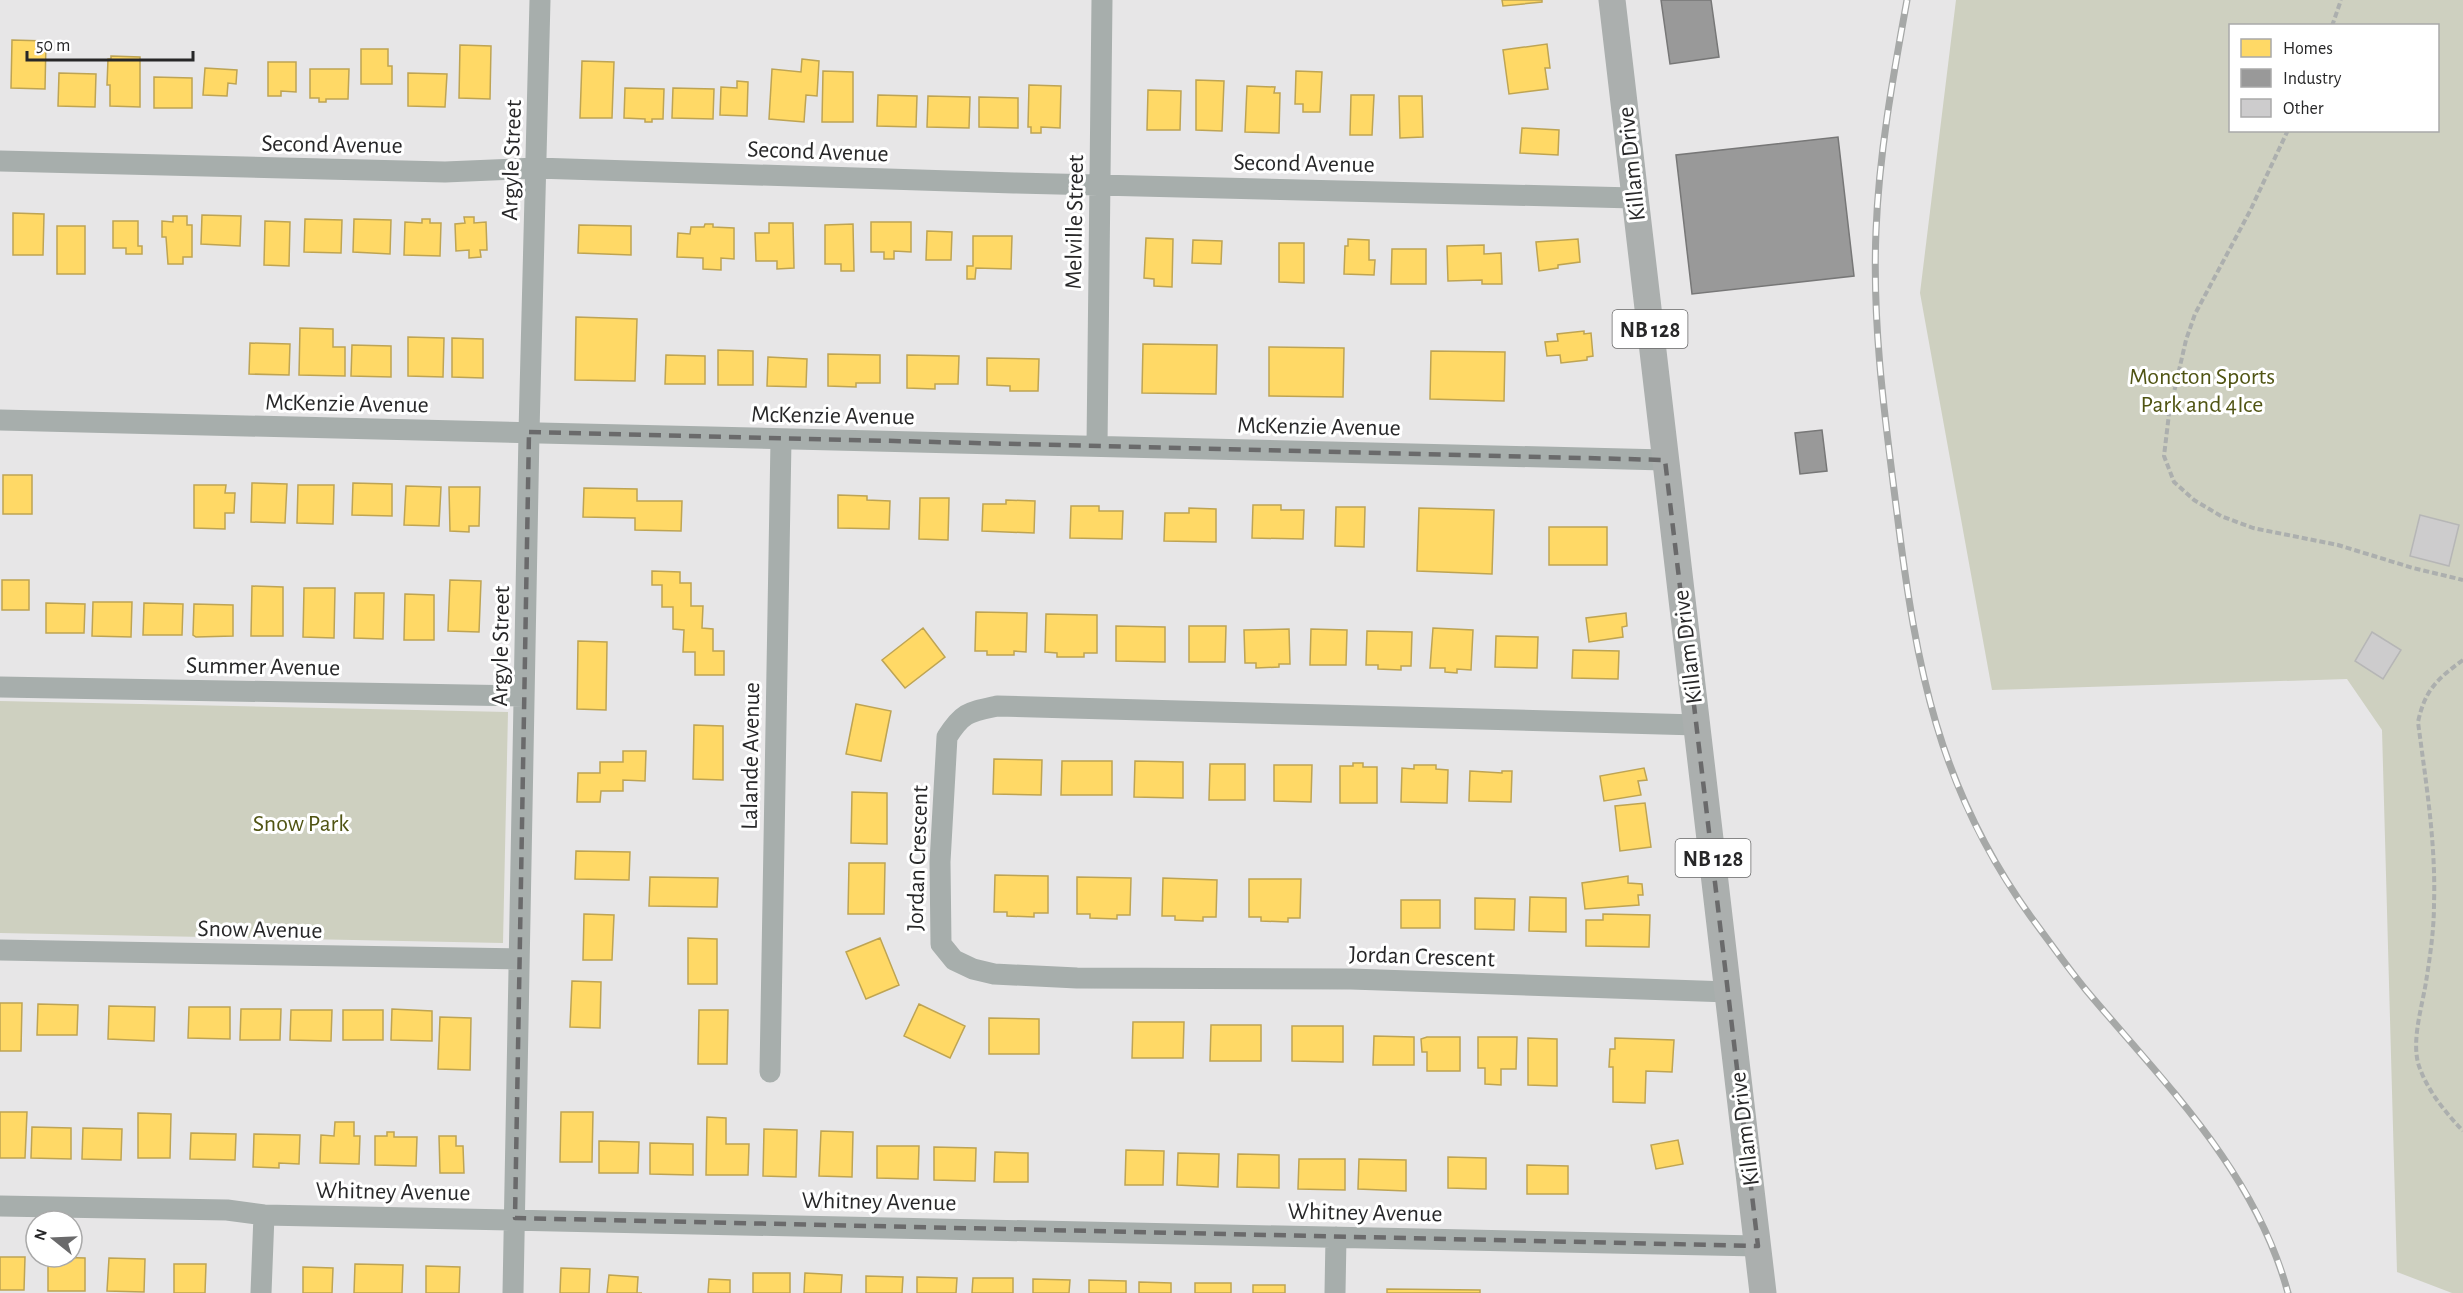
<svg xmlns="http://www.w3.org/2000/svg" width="2463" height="1293" viewBox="0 0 2463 1293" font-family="'Alegreya Sans',sans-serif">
<rect width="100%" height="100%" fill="#e7e6e7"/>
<!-- green -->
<path fill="#ced0c0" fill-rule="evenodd" d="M1956,0H2463V1293H2452L2397,1272L2382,730L2347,679L1992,690L1920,293ZM2230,26H2438V130H2230Z
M0,701L508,712L503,943L0,933Z"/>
<!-- homes -->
<path fill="#ffd966" stroke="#bea453" stroke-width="1.5" d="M1502,0H1542V2L1503,6Z
M12,40L46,41L45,89L11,88Z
M1547,44L1550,68H1545L1548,89L1509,94L1503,50Z
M460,45L491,46L490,99L459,98Z
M361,49H388V66H392V84H361Z
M111,56L140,57V107L110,106V85H107L108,59H111Z
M802,59L819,61L817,96L806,95L804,122L769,119L772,69L801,72Z
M582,61L614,62L612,118H580Z
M268,62H296V92L281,91V96H268Z
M205,68L237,70L236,84L228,83L227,96L203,95Z
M310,69H349L348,99H326V102H319V98H310Z
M823,71L853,72V122H822Z
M1296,71L1322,72L1320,112H1303V104H1295Z
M59,73L96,74L95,107L58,106Z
M408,73L447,74L445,107L408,106Z
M154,77L192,78V108H154Z
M1196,80L1224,81L1222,131L1196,130Z
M737,81L748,82L747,116L720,115L721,87L737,88Z
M1029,85L1061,86L1060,128L1041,127V133H1031V127H1028Z
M1247,86L1275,87L1274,93H1280L1279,133L1245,132Z
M625,88L664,89L663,119H652V122H645V119L624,118Z
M673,88L714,89L713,119L672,118Z
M1148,90L1181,91L1180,130H1147Z
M878,95L917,96L916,127L877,126Z
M1351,95H1374L1372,135H1350Z
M928,96L970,97L969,128L927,127Z
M1399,96H1422L1423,137L1400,138Z
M979,97L1018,98V128L979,127Z
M1522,128L1559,130L1558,155L1520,153Z
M13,213L44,214L43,255H13Z
M202,215L241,216L240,246L201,244Z
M173,216H187V225H192V257H183V264H168L166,237H162V221L173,222Z
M464,217H474V223L486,222L487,250H480L481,257L469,258V250L456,251L455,224L465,223Z
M305,219L342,220L341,253L304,252Z
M354,219L391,220L390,254L353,252Z
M422,219H430V223H441L440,256L404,255L405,222L422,223Z
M113,221H138V246H142V254H126V248H113Z
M265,221L290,222L289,266L264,265Z
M871,222H911V252L894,251V259H884V252H871Z
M769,223H793L794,268L777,269V261H756L755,233H769Z
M705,224H713V227L734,228V259L721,258V270L703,269V258L677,257L678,233L690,234L691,227H704Z
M853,224L854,271H841V264H825V225Z
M579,225L631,226V255L578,253Z
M57,226H85V274H57Z
M927,231L952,232L951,260H926Z
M973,236H1012L1011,269L976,268L975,279H967V266H973Z
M1146,238L1173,239L1172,287L1154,286V279L1144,278Z
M1348,239L1369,240V260H1375L1374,275L1344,274L1345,246H1348Z
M1578,239L1580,262L1558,265V268L1539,271L1536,242Z
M1193,240L1222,241L1221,264L1192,263Z
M1279,243H1304V283L1279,282Z
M1484,245V254L1501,253L1502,284H1482V280L1448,281L1447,246Z
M1392,249H1426V284H1391Z
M576,317L637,319L635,381L575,380Z
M300,328L333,329V347H345V376L299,375Z
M1584,331V334L1591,333L1593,356L1587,357V360L1561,363L1560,355L1547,356L1545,342L1558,341L1557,334Z
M408,337L444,338L443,377L408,376Z
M452,338L483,339V378L452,377Z
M250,343L290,344L289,375L249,374Z
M1143,344L1217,345L1216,394L1142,393Z
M352,345L391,346V377L351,376Z
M1269,347L1344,348L1343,397L1269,396Z
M718,350L753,351V385H718Z
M1431,351L1505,352L1504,401L1430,399Z
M828,354L880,355V383H856V387L828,386Z
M666,355L705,356V384H665Z
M907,355L959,356L958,384H935V389L907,388Z
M768,357L807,359L806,387L767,386Z
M987,358L1039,359L1038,391H1010V386L987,385Z
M3,475H32V514H3Z
M252,483L287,484L285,523L251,522Z
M353,483L392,484V516L352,515Z
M194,485H226L225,493H235L234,513H225V529L194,528Z
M298,485H334L333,524L297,523Z
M406,486L441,487L439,526L404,525Z
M449,487H480L479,526H469V532L450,531Z
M584,488L637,489V501H682L681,531L635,530V518L583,517Z
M838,495L867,496V500L890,501L889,529L838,528Z
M920,498H949L948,540L919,539Z
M1006,500L1035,501L1034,533L982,531L983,504H1006Z
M1253,505H1281V510H1304L1303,539L1252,538Z
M1071,506H1099V511H1123L1122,539L1070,538Z
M1336,507H1365L1364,547L1335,546Z
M1189,508L1216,509V542L1164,541L1165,513H1189Z
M1419,508L1494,510L1492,574L1417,571Z
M1549,527H1607V565H1549Z
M652,571L680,572V583H691V606H703L702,628L713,629V651H724V675H695V652H683L684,630L673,629V607H662V585H652Z
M2,580H29V610H2Z
M450,580L481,581L479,632L448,631Z
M252,586L283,587V636H251Z
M304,588H335L334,638L303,637Z
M355,593H384L383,639L354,638Z
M405,594L434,595V640H404Z
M93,602H132L131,637L92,636Z
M46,603L85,604L84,633H46Z
M144,603L183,604L182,635H143Z
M194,604L233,605V636L196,637L193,635Z
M976,612L1027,613L1026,652L1014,651V655H987V651H975Z
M1626,613L1627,626L1622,627L1623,637L1589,642L1586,618Z
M1046,614L1097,615V653H1084V657H1057V653L1045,652Z
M1116,626L1165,627V662L1116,661Z
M1189,626H1226L1225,662H1189Z
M923,628L945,657L905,688L882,660Z
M1433,628L1473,630L1471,670L1457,669V673L1445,672V668H1430Z
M1289,629L1290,664H1279V667L1256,668V663H1245L1244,630Z
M1311,629L1347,630L1346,665H1310Z
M1367,631L1412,632L1411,666H1401V670L1378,669V665H1366Z
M1496,636L1538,637L1537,668L1495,667Z
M578,641L607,642L606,710L577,709Z
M1573,650L1619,651L1618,679L1572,678Z
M856,704L891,711L881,761L846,754Z
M694,725L723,726V780L693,779Z
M623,751H646L645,781L623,780V791H601L600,802H577L578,773H600V762H623Z
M994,759L1042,760L1041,795L993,794Z
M1062,761H1112V795H1061Z
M1135,761L1183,762V798L1134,797Z
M1353,763H1363V767H1377V803H1340V766H1353Z
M1210,764H1245V800H1209Z
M1274,765H1312L1311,802L1274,801Z
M1414,765H1436V769L1448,770L1447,803L1401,802L1402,768L1414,769Z
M1644,768L1647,780L1638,781L1641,795L1604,801L1600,776Z
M1470,771L1502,773V771H1512L1511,802L1469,801Z
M852,792L887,793V844L851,843Z
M1645,803L1651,847L1620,851L1615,806Z
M576,851L630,852L629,880L575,879Z
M849,863H885L884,914H848Z
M995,875L1048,876V913H1034V917L1007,916V912H994Z
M1628,876V883L1642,884L1643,895H1638L1639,905L1585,909L1582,883Z
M650,877L718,878L717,907L649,906Z
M1077,877L1131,878L1130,915H1117V919L1090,918V914H1077Z
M1163,878L1217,880L1216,917H1203V921L1175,920V916H1162Z
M1249,879H1301L1300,918H1288V922L1261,921V917H1249Z
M1530,897L1566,898V932L1529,931Z
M1475,898L1515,899L1514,930L1475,929Z
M1401,900H1440V928H1401Z
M584,914L614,915L612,960H583Z
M1603,914L1650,915L1649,947L1586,946V920H1603Z
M688,938L717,939V984H688Z
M880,938L899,985L866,999L846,952Z
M572,981L601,982L600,1028L570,1027Z
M0,1003H22L21,1051H0Z
M38,1004L78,1005L77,1035H37Z
M919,1004L965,1026L950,1058L904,1036Z
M109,1006L155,1007L154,1041L108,1039Z
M189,1007H230V1039L188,1038Z
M241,1009H281L280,1040H240Z
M392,1009L432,1011V1041L391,1040Z
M291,1010H332L331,1041L290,1040Z
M343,1010H383V1040H343Z
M699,1010H728L727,1064H698Z
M440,1017L471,1018L470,1070L438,1069Z
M989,1018L1039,1019V1054H989Z
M1133,1022H1184L1183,1058H1132Z
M1211,1025H1261V1061H1210Z
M1292,1026H1343V1062L1292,1061Z
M1374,1036L1414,1037V1065H1373Z
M1427,1037H1460V1071H1427V1052H1422L1421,1039Z
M1478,1037H1517L1516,1069H1501V1085L1485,1084V1068H1478Z
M1528,1038L1557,1039V1086L1528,1085Z
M1615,1038L1674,1040L1672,1072L1646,1071L1645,1103L1613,1102V1067H1609L1610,1049H1615Z
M0,1112H27L25,1158H0Z
M561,1112H593L592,1162H560Z
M138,1113L171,1114L170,1158H138Z
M707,1117L726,1118V1144H749L748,1175H706Z
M335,1122H354V1136H360L359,1164L320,1163L321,1135L334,1136Z
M32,1127L71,1128V1159L31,1158Z
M83,1128L122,1129L121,1160L82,1159Z
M764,1129L797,1130L796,1177L763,1176Z
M821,1131L853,1132L852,1177L819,1176Z
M387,1132H394V1137H417L416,1166L375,1165V1136H387Z
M191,1133L236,1134L235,1160L190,1159Z
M254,1134L300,1135L299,1164L279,1163V1168L253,1167Z
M439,1136H456V1146H463L464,1173H440Z
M1678,1140L1683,1164L1656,1169L1651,1145Z
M599,1141L639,1142L638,1173H599Z
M650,1143L693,1144V1175L650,1174Z
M877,1146H919L918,1179L877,1178Z
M934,1147L976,1148L975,1181L934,1180Z
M1126,1150L1164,1151L1163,1185H1125Z
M995,1152L1028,1153V1182H994Z
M1178,1153L1219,1154L1218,1187L1177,1185Z
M1238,1154L1279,1155V1188L1237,1187Z
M1448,1157L1486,1158V1189L1448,1188Z
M1299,1159H1345V1190L1298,1189Z
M1359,1159L1406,1160V1191L1358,1189Z
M1527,1165L1568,1166V1194H1527Z
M0,1257H25L24,1290H0Z
M48,1257L85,1258V1291H48Z
M109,1258L145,1259L144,1292L107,1291Z
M174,1264H206L205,1293H174Z
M355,1264L403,1265L402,1293H354Z
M426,1266L460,1267L459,1293H426Z
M303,1267L333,1268L332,1293H303Z
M561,1268L590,1269L589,1293H560Z
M753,1273H790V1293H753Z
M805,1273L842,1275L841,1293H804Z
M609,1275L638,1277L637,1293H642H607Z
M866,1276L903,1277L902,1293H866Z
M917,1277L957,1278L956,1293H917Z
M973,1278H1013V1293H972Z
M709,1279L730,1280V1293H708Z
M1033,1279L1070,1280L1069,1293H1033Z
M1089,1280L1126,1281V1293H1089Z
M1139,1282L1171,1283V1293H1139Z
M1195,1283H1231V1293H1195Z
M1253,1285H1285V1293H1253Z
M1387,1289L1480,1290V1293H1387Z"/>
<!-- industry -->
<path fill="#999" stroke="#777" stroke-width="1.5" d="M1661,0H1711L1719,57L1670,64Z
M1838,137L1854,276L1692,294L1676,155Z
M1822,430L1827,471L1800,474L1795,433Z"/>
<!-- building -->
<path fill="#cdcccd" stroke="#b6b6b6" stroke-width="1.5" d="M2420,515L2459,525L2449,566L2410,556Z
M2372,632L2401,650L2383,679L2355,661Z"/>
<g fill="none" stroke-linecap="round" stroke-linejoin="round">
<!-- path -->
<path stroke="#acafae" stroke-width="4" stroke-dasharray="6 3" stroke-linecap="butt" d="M2332,26L2341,0
M2288,130L2250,211L2195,314L2186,340L2169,414L2164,456L2174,482L2194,500L2221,516L2253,528L2338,545L2413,568L2463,580
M2463,660C2437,679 2425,690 2418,722C2426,783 2436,844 2434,904C2434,930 2430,957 2426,982C2422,1007 2412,1038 2418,1063C2426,1089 2445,1112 2463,1131"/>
<!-- minor -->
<path stroke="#a7aeac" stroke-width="21" d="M0,161L445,172L536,168L1014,183L1634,198
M0,420L1665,460
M1097,446L1102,0
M0,687L524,696
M1697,725L997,706C969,712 963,712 947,737L940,862L941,944L954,960L973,969L994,974L1077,978L1351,979L1729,992
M0,950L519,959
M770,1072L781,440
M0,1206L227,1210L264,1215L1758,1246
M261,1293L264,1215
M513,1293L529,432L540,0
M1335,1293L1336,1237"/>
<!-- major -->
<path stroke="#abafae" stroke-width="27" d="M1612,0L1763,1293"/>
<defs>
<path id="rail" d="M1907,0C1893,77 1879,153 1876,231C1872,326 1885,419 1897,513C1916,666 1938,788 2031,917C2049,941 2067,967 2086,990C2165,1084 2255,1171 2288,1293"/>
</defs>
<!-- rail casing -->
<use href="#rail" stroke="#a6a8a7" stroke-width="7"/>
<!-- rail -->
<use href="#rail" stroke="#fff" stroke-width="4.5" stroke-dasharray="14" stroke-linecap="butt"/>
</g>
<!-- marked area -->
<path fill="none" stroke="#6a6a6b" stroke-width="4.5" stroke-dasharray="12 8" stroke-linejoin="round" d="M529,432L1665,460L1758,1246L515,1218Z"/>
<g text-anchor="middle" stroke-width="6" stroke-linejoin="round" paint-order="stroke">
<!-- shield labels -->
<g fill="#fff" stroke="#686868" stroke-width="1.5">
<rect x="1612.5" y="310" width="75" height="38" rx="4.5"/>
<rect x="1675.5" y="839" width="75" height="38" rx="4.5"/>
</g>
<g font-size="22" font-weight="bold" fill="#272728">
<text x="1650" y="337">NB 128</text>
<text x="1713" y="866">NB 128</text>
</g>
<!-- street labels -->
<g font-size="24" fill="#272728" stroke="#fff">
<text transform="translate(332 144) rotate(1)" y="8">Second Avenue</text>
<text transform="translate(818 151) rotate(2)" y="8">Second Avenue</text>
<text transform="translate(511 160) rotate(-88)" y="8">Argyle Street</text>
<text transform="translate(1304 163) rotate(1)" y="8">Second Avenue</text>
<text transform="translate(1631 164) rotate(-96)" y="8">Killam Drive</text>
<text transform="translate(1074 222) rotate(-89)" y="8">Melville Street</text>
<text transform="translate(347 403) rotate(1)" y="8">McKenzie Avenue</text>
<text transform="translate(833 415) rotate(1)" y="8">McKenzie Avenue</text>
<text transform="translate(1319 426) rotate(1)" y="8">McKenzie Avenue</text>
<text transform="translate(500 646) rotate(-89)" y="8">Argyle Street</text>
<text transform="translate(1687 647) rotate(-97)" y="8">Killam Drive</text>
<text transform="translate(263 666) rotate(1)" y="8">Summer Avenue</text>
<text transform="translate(750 756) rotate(-89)" y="8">Lalande Avenue</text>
<text transform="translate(917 858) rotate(-88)" y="8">Jordan Crescent</text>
<text transform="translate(260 929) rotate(1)" y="8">Snow Avenue</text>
<text transform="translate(1422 956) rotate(2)" y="8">Jordan Crescent</text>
<text transform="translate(1744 1129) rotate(-97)" y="8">Killam Drive</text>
<text transform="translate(393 1191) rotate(1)" y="8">Whitney Avenue</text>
<text transform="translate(879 1201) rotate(1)" y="8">Whitney Avenue</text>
<text transform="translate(1365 1212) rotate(1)" y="8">Whitney Avenue</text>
</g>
<!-- park labels -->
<g font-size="24" fill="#505413" stroke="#fff">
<text x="2202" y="384">Moncton Sports<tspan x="2202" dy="28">Park and 4Ice</tspan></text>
<text x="301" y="831">Snow Park</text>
</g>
</g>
<!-- legend -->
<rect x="2229" y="24" width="210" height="108" fill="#ffffff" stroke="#a9a9a9" stroke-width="1.5"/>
<rect x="2241" y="39" width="30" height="18" fill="#ffd966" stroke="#a9a9a9" stroke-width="1.5"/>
<text x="2283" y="54" font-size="18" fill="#272728">Homes</text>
<rect x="2241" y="69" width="30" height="18" fill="#999999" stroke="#a9a9a9" stroke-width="1.5"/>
<text x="2283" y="84" font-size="18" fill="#272728">Industry</text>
<rect x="2241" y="99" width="30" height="18" fill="#cdcccd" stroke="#a9a9a9" stroke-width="1.5"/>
<text x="2283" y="114" font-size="18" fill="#272728">Other</text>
<!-- north arrow -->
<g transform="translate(54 1239) rotate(288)"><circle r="28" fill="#ffffff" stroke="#a9a9a9" stroke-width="1.5"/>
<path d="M0-4.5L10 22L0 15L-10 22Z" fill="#6a6a6b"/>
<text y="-9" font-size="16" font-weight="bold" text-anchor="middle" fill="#272728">N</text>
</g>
<!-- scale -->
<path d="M27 51v9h166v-9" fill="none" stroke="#272728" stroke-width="3"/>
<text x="36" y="51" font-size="18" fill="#272728" stroke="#ffffff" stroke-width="4.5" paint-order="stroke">50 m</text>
</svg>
